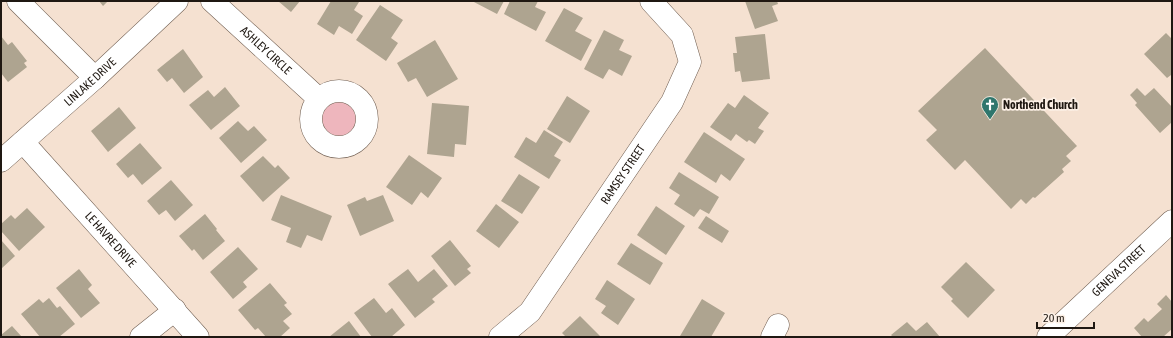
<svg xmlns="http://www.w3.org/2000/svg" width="1173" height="338" viewBox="0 0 1173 338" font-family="'Asap Condensed',sans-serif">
<rect width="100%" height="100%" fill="#f5e1d1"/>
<!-- green -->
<path fill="#eeb6bd" d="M322 119a17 17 0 1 1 34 0a17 17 0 1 1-34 0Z"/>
<!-- building -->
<path fill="#aea490" d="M99,1H108L103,6Z
M278,1H300L291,12Z
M331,1H357L359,2L354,10L363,16L352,34L339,26L334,35L317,24Z
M472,1H504L497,14Z
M510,1H538L535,7L546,12L536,31L504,14Z
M745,1H777L778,4L772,6L778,21L755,29Z
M380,5L403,20L391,38L398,43L386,61L356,40Z
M564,8L583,18L575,31L592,40L581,61L545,41Z
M604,30L624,40L619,50L632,56L622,76L609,69L603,79L584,69Z
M1166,33L1172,39V77L1171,75L1167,78L1144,54Z
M765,34L770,79L742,82L740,71L735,72L733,53H737L735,37Z
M1,36L8,45L12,42L27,61L24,63L27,67L8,82L1,73Z
M435,40L458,79L427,97L416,78L408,82L397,63Z
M985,48L1077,146L1066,156L1071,161L1062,169L1064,172L1035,198L1033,197L1026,204L1021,199L1011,209L965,160L955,170L926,140L937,130L918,111Z
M183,49L203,77L184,93L172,78L167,82L157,70Z
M225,87L240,106L211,130L189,105L208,90L214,97Z
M1137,88L1145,96L1154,88L1172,107V122L1160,133L1135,105L1137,103L1130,95Z
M744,95L769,113L758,128L764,131L755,144L749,140L747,142L736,134L731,141L710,127L728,103L735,108Z
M567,96L590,111L570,143L547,129Z
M432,103L469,106L466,145L455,144L454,157L427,154Z
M119,107L136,128L108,152L91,131Z
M238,121L248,131L254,126L267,140L241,163L219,138Z
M544,130L563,142L554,156L561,160L549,179L514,157L526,137L536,143Z
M704,132L745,159L730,181L721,174L716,183L684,162Z
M140,143L162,168L142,185L133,174L128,178L116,164Z
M409,155L442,178L428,198L421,192L412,205L386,187Z
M263,156L275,168L278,165L290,178L263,202L240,176Z
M679,172L719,197L709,214L700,209L694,217L674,204L680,195L669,188Z
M519,174L540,187L522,214L501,201Z
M171,180L193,205L175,221L166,210L159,215L147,201Z
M281,195L332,216L322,241L307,235L301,248L286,242L291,228L271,220Z
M383,195L394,221L360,236L347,205L365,197L367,201Z
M496,204L519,222L499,248L476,231Z
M656,206L685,226L666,255L637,235Z
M27,208L45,227L19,251L1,231V224L11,215L15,219Z
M205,214L217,229L216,230L225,241L203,260L194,249L192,251L179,236Z
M706,216L729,231L722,243L698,228Z
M1,240L15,256L1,269Z
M450,240L471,266L467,269L471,273L455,286L431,256Z
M631,243L663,263L650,285L617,264Z
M238,247L258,269L243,282L247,287L233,299L210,272Z
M966,262L995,290L968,318L951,301L953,299L941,287Z
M79,269L92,285L88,289L100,303L81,318L56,288Z
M408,269L418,282L434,269L448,286L432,299L435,302L415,318L388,284Z
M607,280L635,299L618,325L601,313L606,306L595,299Z
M270,283L287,303L284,305L292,314L283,321L290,328L280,337H266L258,328L255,330L238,310Z
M1166,295L1172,302V329L1163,337H1142L1134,328L1144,318L1148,322L1162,309L1157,304Z
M49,298L57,308L60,306L75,324L59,337H40L21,314L39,299L43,303Z
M374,298L386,313L392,308L405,325L391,337H372L354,313Z
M702,299L725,313L711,337H681L680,336Z
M580,316L601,337H566L562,333Z
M349,321L361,337H329Z
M907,322L916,331L927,322L940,337H893L891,335Z
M12,326L22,337H1V335Z"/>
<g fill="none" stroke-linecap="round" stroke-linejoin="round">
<defs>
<g id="minor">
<path d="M18,1L95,78"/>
<path id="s1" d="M212,1L319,99"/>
<circle cx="339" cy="119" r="28"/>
<path id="s2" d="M23,142L198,337"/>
<path id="s3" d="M1,161L95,78L177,1"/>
<path d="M141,337L175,310"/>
<path id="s4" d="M500,337L530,312L672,102L690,62L682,35L651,1"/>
<path d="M772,337L778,325"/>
</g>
<g id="major">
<path id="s5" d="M1048,337L1172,221"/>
</g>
</defs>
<!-- minor casing -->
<use href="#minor" stroke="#715f52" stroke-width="23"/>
<!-- major casing -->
<use href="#major" stroke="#715f52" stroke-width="23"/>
<!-- minor -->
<use href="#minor" stroke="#fff" stroke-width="22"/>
<!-- major -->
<use href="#major" stroke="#fff" stroke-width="22"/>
</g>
<!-- icons -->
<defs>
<symbol id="church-pin" viewBox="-11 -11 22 30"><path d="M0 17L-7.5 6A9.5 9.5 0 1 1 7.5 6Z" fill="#2f766d" stroke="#fcf0e6"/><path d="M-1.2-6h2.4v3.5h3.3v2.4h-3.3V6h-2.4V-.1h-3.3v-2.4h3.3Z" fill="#fff"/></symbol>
</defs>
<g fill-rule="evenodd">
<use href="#church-pin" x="980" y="95" width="20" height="27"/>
</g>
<g text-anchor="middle" stroke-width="3.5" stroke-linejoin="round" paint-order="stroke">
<!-- street labels -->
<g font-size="12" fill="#1f1812" stroke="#fcf0e6">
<text dy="4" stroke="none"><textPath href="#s1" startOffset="73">ASHLEY CIRCLE</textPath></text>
<text dy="4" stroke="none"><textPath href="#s3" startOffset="119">LINLAKE DRIVE</textPath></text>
<text dy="4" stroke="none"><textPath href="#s4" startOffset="205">RAMSEY STREET</textPath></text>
<text dy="4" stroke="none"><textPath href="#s2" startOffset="131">LE HAVRE DRIVE</textPath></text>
<text dy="4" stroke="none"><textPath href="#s5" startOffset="97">GENEVA STREET</textPath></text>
</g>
<!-- poi labels -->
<g font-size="12" font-weight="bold" fill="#1f1812" stroke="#fcf0e6" text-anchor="start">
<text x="1003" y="109">Northend Church</text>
</g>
</g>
<!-- border -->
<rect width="1173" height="338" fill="none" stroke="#1f1812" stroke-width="4"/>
<!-- scale -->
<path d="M1037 322v6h57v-6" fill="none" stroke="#1f1812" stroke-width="2"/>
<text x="1043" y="322" font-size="12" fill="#1f1812" stroke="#fcf0e6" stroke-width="3" paint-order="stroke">20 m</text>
</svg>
